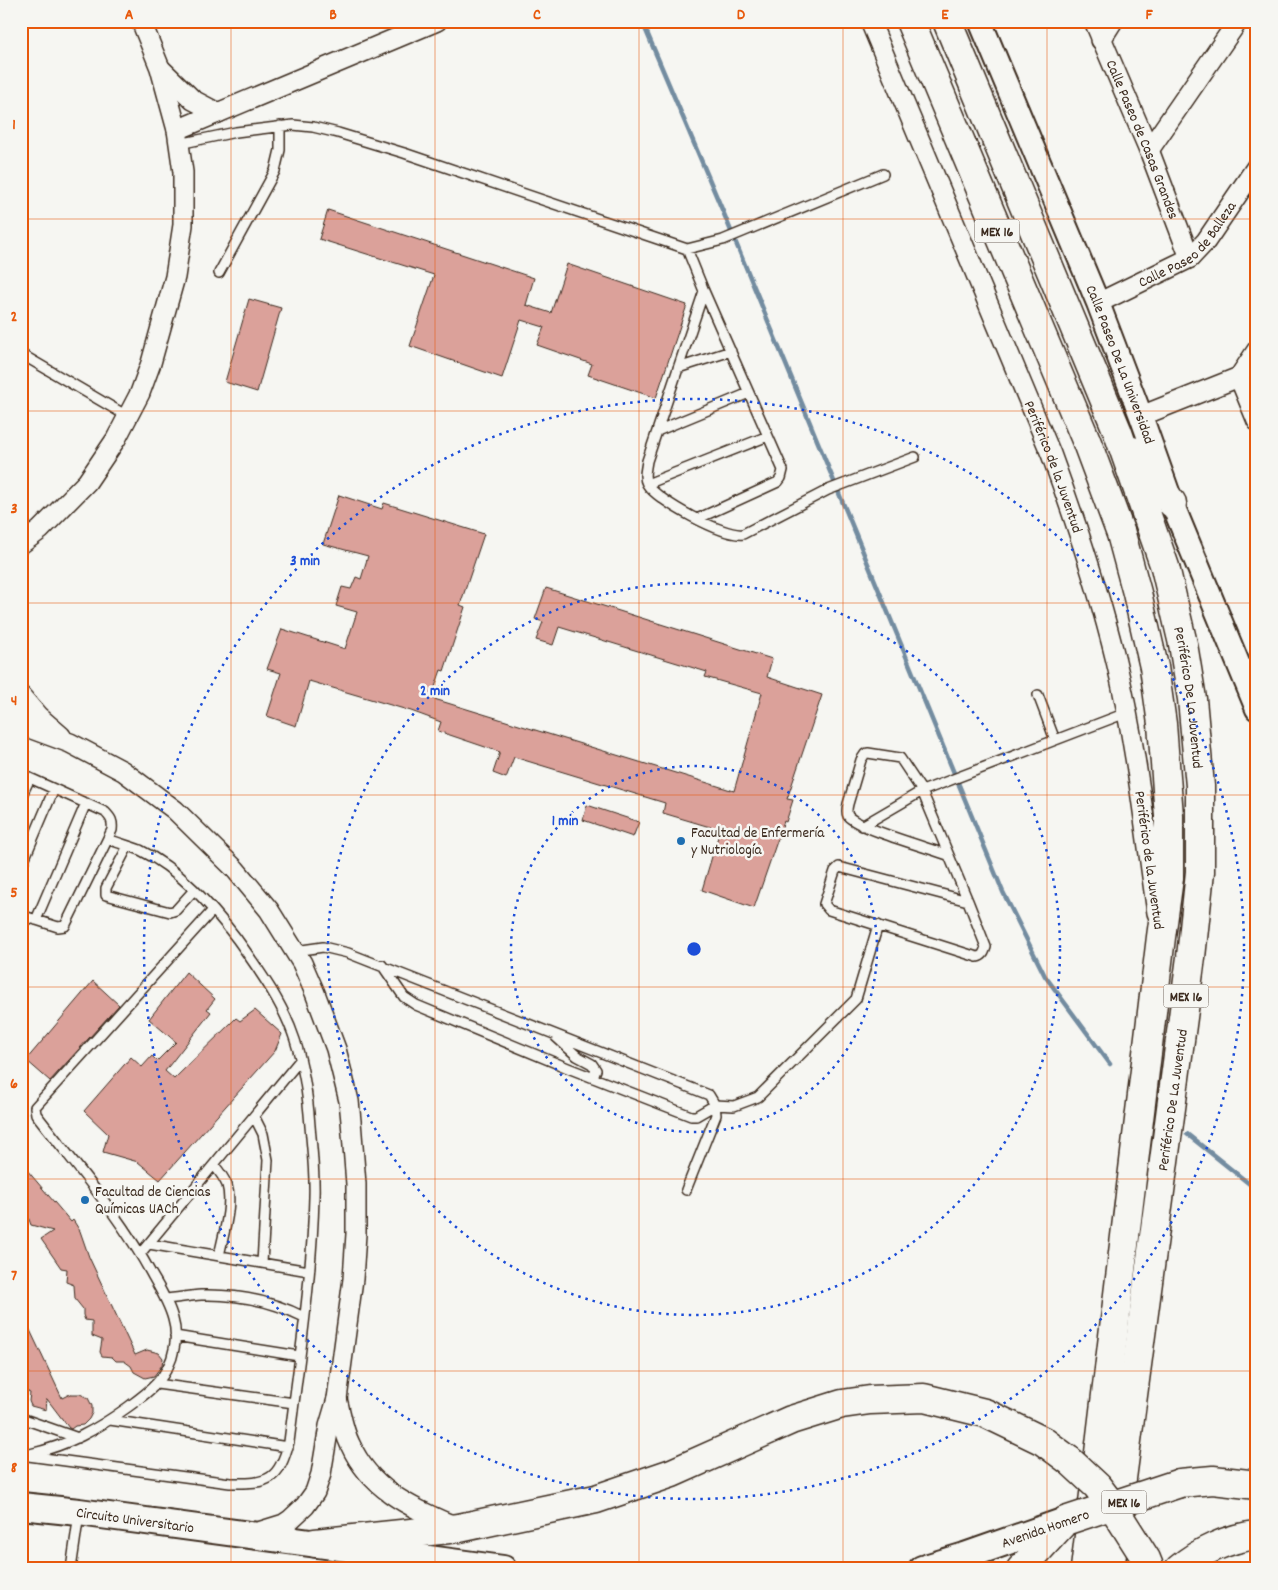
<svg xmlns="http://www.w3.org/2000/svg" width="1278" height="1590" viewBox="0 0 1278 1590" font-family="Dekko,sans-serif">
<rect width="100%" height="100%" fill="#f6f6f2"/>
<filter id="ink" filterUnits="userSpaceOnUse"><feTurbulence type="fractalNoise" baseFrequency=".02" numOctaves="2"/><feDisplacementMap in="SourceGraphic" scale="10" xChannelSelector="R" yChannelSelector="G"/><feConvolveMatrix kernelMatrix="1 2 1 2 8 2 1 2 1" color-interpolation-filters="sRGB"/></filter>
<g filter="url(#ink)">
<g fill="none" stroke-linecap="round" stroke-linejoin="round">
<!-- stream -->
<path stroke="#738ca0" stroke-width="4.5" d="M642,21L724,214L1003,892L1045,976L1110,1064
M1187,1134L1257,1190"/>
</g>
<!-- building -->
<path fill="#dba19a" stroke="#3b2a1e" d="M328,210L534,278L526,305L551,313L567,264L687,305L656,398L588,375L592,364L537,345L544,327L521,320L502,378L410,346L434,275L319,239Z
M249,299L281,308L257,392L225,382Z
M339,495L382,509L384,503L484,534L460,605L465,607L444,671L441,670L431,698L734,791L762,693L705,677L707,672L559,627L553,645L536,640L543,622L535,619L546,588L772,659L767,677L822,695L787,799L793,800L786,822L784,821L754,908L702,890L720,830L663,813L665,803L514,757L506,778L493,773L500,752L438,731L441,722L411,711L309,681L296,726L267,716L281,673L267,669L282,629L345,649L357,612L336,606L342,587L351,589L356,577L361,579L368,556L323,544Z
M587,805L639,822L633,837L583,820Z
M186,972L215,999L207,1009L211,1012L165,1071L174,1079L236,1018L240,1021L255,1010L282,1034L275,1051L160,1180L138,1162L103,1152L108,1134L84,1111L131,1057L142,1067L152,1056L157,1061L176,1042L149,1019Z
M93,981L119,1005L50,1081L26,1060Z
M21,1163L71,1222L73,1220L80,1231L89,1257L135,1355L147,1350L159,1353L163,1358L162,1365L154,1376L145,1378L134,1372L131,1366L124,1361H116L112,1357L102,1356L100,1352L102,1340L92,1336V1321L85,1320L83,1315V1309L75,1299L74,1285L66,1282L67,1269L61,1268L41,1239L53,1231L31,1225L27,1214L21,1211Z
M21,1311L62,1398L70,1394H80L88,1398L92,1406V1413L89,1419L83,1425L75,1426L71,1429L69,1428L47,1399L46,1410L31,1406L29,1401L30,1393L21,1388Z"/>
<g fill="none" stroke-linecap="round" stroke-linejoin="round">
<defs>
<path id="service" d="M179,144L236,132L293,125L313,127L338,133L404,153L687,249L723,240L883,174
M687,249L704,291L783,470L781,478L778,482L697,519
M219,273L275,171L280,150V126
M704,291L647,461C646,469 643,477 647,484C657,501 724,537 743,534L828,490L915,457
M21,354L127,416
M678,368L731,351
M657,431L749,393
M647,484L768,436
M1038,695L1055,740
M21,774L105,812C111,818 113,821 112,830L65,926L58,927L21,915
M21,797L30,778
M862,826L922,791L1126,713
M128,846L106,888V895L170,912L176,910L194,890
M948,855C929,848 859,829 848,816C846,812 847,808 848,804L861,760L865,754L868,753L900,758L922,791L968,901L986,947C984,953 983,956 977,957L829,910L824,904L835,871L839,867L968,901
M21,867L54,789
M36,920L86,803
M295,951L323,947L348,953L709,1095L715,1105L716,1115L686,1190
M382,965L404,997L416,1005L568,1068L691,1116H696L715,1105L734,1106L758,1097L856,999L878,925
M556,1037L577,1056L592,1064L596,1070L593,1078
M254,1116L263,1134L268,1160L262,1263
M214,1165C219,1171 224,1178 227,1185C233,1204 223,1236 219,1256
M149,1244L309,1271
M140,1254L300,1060
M165,1299C177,1298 189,1296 201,1295C236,1294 272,1301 304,1317
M175,1336L299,1356
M157,1384L294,1403
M21,1418L78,1438
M110,1420L288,1447
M30,1454C69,1445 96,1430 128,1407C149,1392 169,1377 174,1349C176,1340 176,1329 173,1319C169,1303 160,1289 152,1275C121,1217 76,1166 36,1114L35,1107L213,910
M21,1455L230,1483C269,1484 279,1480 289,1442C299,1361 312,1279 314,1197C315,1173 312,1149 310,1126C308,1097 304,1068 295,1040C283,1003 259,970 237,939C211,905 179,869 140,850C130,846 118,843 108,839
M71,1569L79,1514"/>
<g id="minor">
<path id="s1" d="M870,21L1051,454C1076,522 1099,591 1116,661C1136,744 1145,829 1157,913"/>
<path id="s2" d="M1094,21L1149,150L1190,258"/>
<path d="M1101,40L1113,21"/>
<path d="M161,69L193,100L218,113"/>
<path d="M177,130L437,21"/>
<path d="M1149,150L1238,21"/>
<path id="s3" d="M1098,303L1190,258L1206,241L1257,166"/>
<path d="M1239,377L1257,421"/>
<path d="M1141,416L1239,377L1257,350"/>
<path d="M21,544L40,530L87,482L116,439L140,393L151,363L175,277L183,225V172L177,130L160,68L141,21"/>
<path d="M21,696L38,716L61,736"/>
<path d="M21,725L70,743L123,771L175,810L235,869L269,910L302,963L315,993L336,1049L349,1101L351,1121L356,1184V1234L353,1279L337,1399L329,1426L321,1474L315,1492L305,1506L290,1520L284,1524L255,1533"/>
<path d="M337,1399C341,1414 343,1430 350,1444C371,1491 411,1507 456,1527"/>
</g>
<g id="tertiary">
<path id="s4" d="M980,21L1098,303L1141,416L1172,503L1257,709"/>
</g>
<g id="secondary">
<path id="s5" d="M21,1506L79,1512L503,1569"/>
<path d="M922,1569L965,1556L1068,1520"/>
</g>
<path id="primary" d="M1180,1483L1213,1480L1257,1485"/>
<g id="trunk">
<path d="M910,21L1086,440L1121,534L1137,593L1154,667L1162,724L1169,816V878L1161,937L1085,1569"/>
<path id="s6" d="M947,21L1117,430L1165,567L1183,644L1192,699L1200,786V872L1191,957L1110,1569"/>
<path d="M1133,451L1172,503"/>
<path d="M315,1543L459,1528L596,1499L672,1473L791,1420L842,1404L870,1400L924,1398L985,1413L1043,1441L1070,1461"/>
<path d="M1021,1569L1065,1521"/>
<path d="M1179,1569C1200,1551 1229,1538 1257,1535"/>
</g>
</defs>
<!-- service casing -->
<use href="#service" stroke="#3b2a1e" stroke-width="12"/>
<!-- minor casing -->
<use href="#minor" stroke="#3b2a1e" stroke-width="22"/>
<!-- tertiary casing -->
<use href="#tertiary" stroke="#3b2a1e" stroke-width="26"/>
<!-- secondary casing -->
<use href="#secondary" stroke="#3b2a1e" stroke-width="30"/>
<!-- primary casing -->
<use href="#primary" stroke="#3b2a1e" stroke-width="31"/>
<!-- trunk casing -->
<use href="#trunk" stroke="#3b2a1e" stroke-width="31"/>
<!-- service -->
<use href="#service" stroke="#f6f6f2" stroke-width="9"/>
<!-- minor -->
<use href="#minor" stroke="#f6f6f2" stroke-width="19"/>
<!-- tertiary -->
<use href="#tertiary" stroke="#f6f6f2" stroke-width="22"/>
<!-- secondary -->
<use href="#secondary" stroke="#f6f6f2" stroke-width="26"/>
<!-- primary -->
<use href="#primary" stroke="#f6f6f2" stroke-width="28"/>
<!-- trunk -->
<use href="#trunk" stroke="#f6f6f2" stroke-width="28"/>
<defs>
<path id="primary-bridge" d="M1068,1520L1180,1483"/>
<path id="trunk-bridge" d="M1070,1461L1097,1486L1113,1507L1146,1559L1150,1569"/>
</defs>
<!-- primary-bridge casing -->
<use href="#primary-bridge" stroke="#3b2a1e" stroke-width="31" stroke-linecap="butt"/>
<!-- trunk-bridge casing -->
<use href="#trunk-bridge" stroke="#3b2a1e" stroke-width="31" stroke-linecap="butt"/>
<!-- primary-bridge -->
<use href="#primary-bridge" stroke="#f6f6f2" stroke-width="28"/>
<!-- trunk-bridge -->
<use href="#trunk-bridge" stroke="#f6f6f2" stroke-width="28"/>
</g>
</g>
<!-- grid -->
<path fill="none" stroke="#e8590c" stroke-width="1" stroke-opacity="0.55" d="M231,21V1569M435,21V1569M639,21V1569M843,21V1569M1047,21V1569M21,219H1257M21,411H1257M21,603H1257M21,795H1257M21,987H1257M21,1179H1257M21,1371H1257"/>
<!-- distance rings -->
<g fill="none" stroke="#1d4ed8" stroke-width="2.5" stroke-dasharray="2.5 5">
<circle cx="694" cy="949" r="183"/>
<circle cx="694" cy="949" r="366"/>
<circle cx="694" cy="949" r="550"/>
</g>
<!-- markers -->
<g fill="#1f6fb2" stroke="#f6f6f2" stroke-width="2">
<circle cx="681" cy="841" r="5"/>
<circle cx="85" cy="1200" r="5"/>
</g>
<g text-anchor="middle" stroke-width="5" stroke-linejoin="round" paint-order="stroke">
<!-- shield labels -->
<g fill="#f6f6f2" stroke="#73675e" stroke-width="1">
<rect x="974.5" y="219.5" width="45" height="23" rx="4"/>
<rect x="1163.5" y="984.5" width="45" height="23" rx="4"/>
<rect x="1101.5" y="1490.5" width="45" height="23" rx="4"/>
</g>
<g font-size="14" font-weight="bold" fill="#3b2a1e">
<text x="997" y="236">MEX 16</text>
<text x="1186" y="1001">MEX 16</text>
<text x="1124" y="1507">MEX 16</text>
</g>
<!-- street labels -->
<g font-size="15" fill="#3b2a1e" stroke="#f6f6f2">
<text dy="5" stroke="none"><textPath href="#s2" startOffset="128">Calle Paseo de Casas Grandes</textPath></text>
<text dy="5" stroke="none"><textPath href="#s3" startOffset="109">Calle Paseo de Balleza</textPath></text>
<text dy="5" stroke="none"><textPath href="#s4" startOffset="371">Calle Paseo De La Universidad</textPath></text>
<text dy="5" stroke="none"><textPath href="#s1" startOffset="482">Periférico de la Juventud</textPath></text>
<text dy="5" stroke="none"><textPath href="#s6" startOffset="721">Periférico De La Juventud</textPath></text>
<text transform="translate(1150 860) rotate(82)" y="5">Periférico de la Juventud</text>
<text transform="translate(1172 1100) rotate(-82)" y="5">Periférico De La Juventud</text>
<text dy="5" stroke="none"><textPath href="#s5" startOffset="115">Circuito Universitario</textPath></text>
<text transform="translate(1045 1528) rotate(-19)" y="5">Avenida Homero</text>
</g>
<!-- poi labels -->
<g font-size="15" fill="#3b2a1e" stroke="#f6f6f2" text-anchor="start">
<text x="691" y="837">Facultad de Enfermería<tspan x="691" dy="17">y Nutriología</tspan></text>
<text x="95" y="1196">Facultad de Ciencias<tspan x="95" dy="17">Químicas UACh</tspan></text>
</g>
</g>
<circle cx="694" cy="949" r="8" fill="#1d4ed8" stroke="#f6f6f2" stroke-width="2.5"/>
<g font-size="15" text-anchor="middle" font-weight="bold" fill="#1d4ed8" stroke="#f6f6f2" stroke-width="5" stroke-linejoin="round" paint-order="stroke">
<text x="305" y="565">3 min</text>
<text x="435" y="695">2 min</text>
<text x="565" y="825">1 min</text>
</g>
<!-- margin -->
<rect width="1278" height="1590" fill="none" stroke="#f6f6f2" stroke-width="55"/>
<rect x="28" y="28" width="1222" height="1534" fill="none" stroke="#e8590c" stroke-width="2"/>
<g font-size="16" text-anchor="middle" font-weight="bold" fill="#e8590c">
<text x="129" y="19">A</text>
<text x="333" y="19">B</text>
<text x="537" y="19">C</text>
<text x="741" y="19">D</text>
<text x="945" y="19">E</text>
<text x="1149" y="19">F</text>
<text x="14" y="129">1</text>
<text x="14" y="321">2</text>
<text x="14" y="513">3</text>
<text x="14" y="705">4</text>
<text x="14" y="897">5</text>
<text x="14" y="1088">6</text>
<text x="14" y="1280">7</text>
<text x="14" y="1472">8</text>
</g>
</svg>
